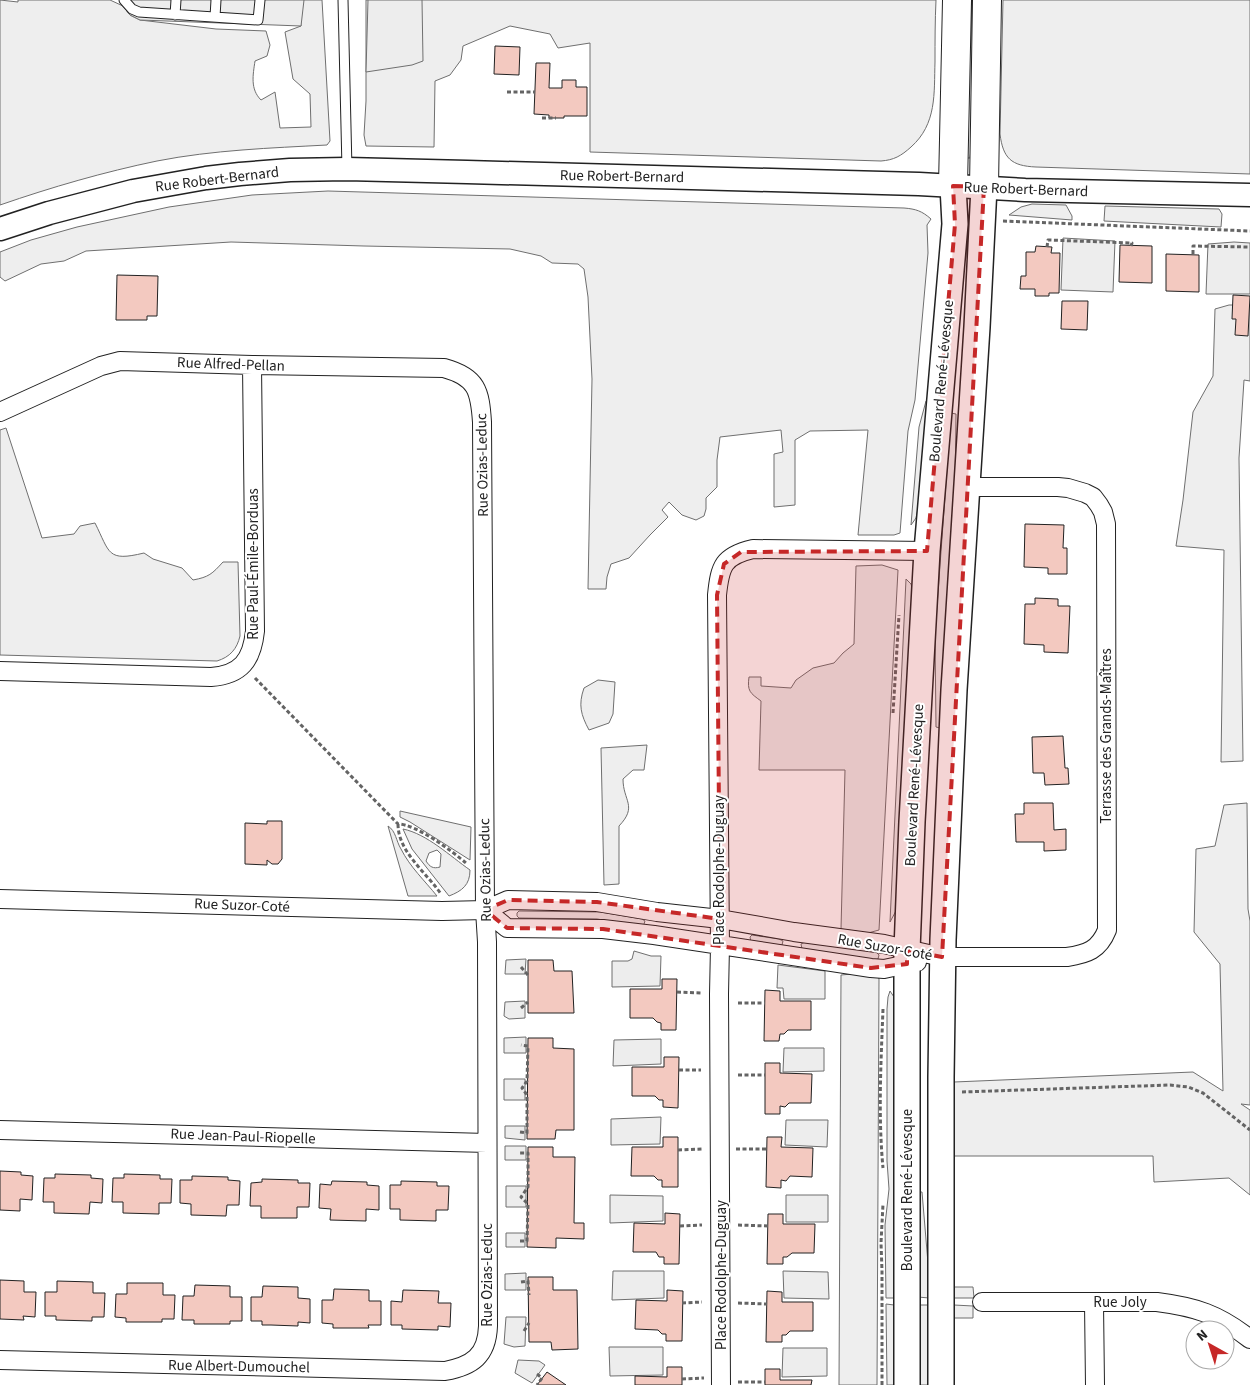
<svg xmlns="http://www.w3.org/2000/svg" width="1250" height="1385" viewBox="0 0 1250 1385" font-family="'Source Sans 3',sans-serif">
<rect width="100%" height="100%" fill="#fff"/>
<!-- green -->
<path fill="#eee" stroke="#6f6f6f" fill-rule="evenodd" d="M0,0L18,2V0H110L123,6L130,15L140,20L216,29L266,31L270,45L267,56L255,61C253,75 250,89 261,100L275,92L280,128L311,127L310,94L293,79L285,32L301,26L299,0H322L330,141L327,145C271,148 213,150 157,161C104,172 52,187 0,205Z
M366,0H936C935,21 935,41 935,62C934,93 937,124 911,147C901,156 894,160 881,161L590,152V43L558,48L550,34L510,26L463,46L461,60L450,75L435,81L434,147L366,146L364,135L366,101Z
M969,0H978L975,115L970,158H964Z
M1003,0H1250V174L1036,167C1011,166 1003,158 1000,134Z
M328,191L904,208C916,209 922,211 931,219L927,225L928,253L915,400L908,431L900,533L894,535H858L868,430L810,431L795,440V505L774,507V454L783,452L781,430L720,437L717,460V487L706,498V509L704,516L696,520L682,515L669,502L662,510L668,517L650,535L629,558L611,564L607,577L606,589H588L592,379L588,297L584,269L578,264L552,263L541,256L510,249L364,246L231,242L86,251L64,261L41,264L5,281L0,277V252L31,240L77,227L169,207L252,195Z
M1032,204L1066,205L1072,216V220L1009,215L1021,207Z
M1105,206L1219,209L1222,214L1221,227L1104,221Z
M1229,305H1250V381L1244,380L1239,458L1243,761L1221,762L1224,550L1176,546L1183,500L1193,412L1213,376L1215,309Z
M929,400L919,504L916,518L911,525L919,427L926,401Z
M951,413L956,414L955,493L940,728L936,727L935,635Z
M6,428L42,538L74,534L80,526L95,523C110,553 107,562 144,553L153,559L182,568L193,580C209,577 212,574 223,562H238L240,636C237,649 230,657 217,661L0,655V430Z
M882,565L898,570L879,930L868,933L841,929L845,770H759L761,701C750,693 747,691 749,677H761V686L791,688L796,680L813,668L834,663L843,653L854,644L856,566Z
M906,579L911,584L913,591L897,909L890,922Z
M598,680L615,682L613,714L609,723L589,730C581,715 578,705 584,688Z
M647,745L644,770H633L623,779C623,801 638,806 619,826V884L604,885L601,748Z
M1247,803L1248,909L1250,921V1105L1241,1104L1250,1110V1195L1229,1178L1154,1182L1153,1156H954V1082L1193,1072L1223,1091L1220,964L1194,932L1196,849L1215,846L1224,805Z
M400,811L471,827L470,860L410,822L400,817Z
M388,826C396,831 396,841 401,849C410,867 425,881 437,896H408Z
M403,829C427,834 450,856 470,870C470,885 462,891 449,896L412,849ZM437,850L441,854L440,867C433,869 430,867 426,861L429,853Z
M519,911L600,912L642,919L645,921L643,927L597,919L519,918L517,916V913Z
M752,935L779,939L783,941L782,945L779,946L751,942L750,937Z
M805,942L876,952L879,955L878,959L874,960L802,949L801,944Z
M852,974L869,975L879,978L877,1385H839L841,975Z
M890,991L894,997V1298H886L885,1225L889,1189L887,1161V1009L888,997Z
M916,1192H922L929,1275V1298L918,1297Z
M954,1287H973L974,1298H954Z
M886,1304L894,1305V1385H887Z
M918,1305H930L931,1385H919Z
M954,1305L973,1306V1318H954Z"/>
<!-- parking -->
<path fill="#ededed" stroke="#6f6f6f" d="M122,0H304L301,26L140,20L130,15L123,6Z
M368,0H422L423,61L412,65L366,72Z
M1063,238L1115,241L1113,292L1061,290Z
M1234,242L1250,243V294H1206L1208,244Z
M634,951L651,956H661L660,986L612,987V961H628L632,959Z
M526,959L525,974H505L506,960Z
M778,965L825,971V999H784L783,988H777Z
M525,1001V1018L509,1019L504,1016L505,1002Z
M526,1037V1053H504V1038Z
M661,1039V1064L613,1066L614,1040Z
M784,1048H824V1071L783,1072Z
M504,1079H525V1100H504Z
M661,1117L660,1144L611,1145V1119Z
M786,1120H828L827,1147L785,1145Z
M505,1126H525V1140L505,1138Z
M505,1146H526V1160H505Z
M506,1186H526V1207H506Z
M610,1195L663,1196V1221L610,1223Z
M786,1195H828V1222H786Z
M506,1233H525V1247H506Z
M613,1271H664V1298L612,1300Z
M783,1271L828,1272L829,1299L784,1298Z
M526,1273V1290H505V1274Z
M506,1317H526L525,1346L514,1347L504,1344Z
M609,1347H663V1375L610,1376Z
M783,1348H827V1376L782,1377Z
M518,1360L539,1361L545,1365L532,1383L515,1373Z"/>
<!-- building -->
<path fill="#f3c9c0" stroke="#222" d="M495,46L520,47L519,75L494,74Z
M536,63H550L549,88H562V80H576V87H587V116H564V118H549V115L534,114Z
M1120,245L1152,246V283L1119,282Z
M1036,246L1052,247L1051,253H1060L1059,293H1049V296H1035V289H1020L1021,276H1026V252H1035Z
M1166,254L1199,255V292L1166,291Z
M117,275L158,276L157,316H147V320H116Z
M1233,295L1250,296L1248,336L1235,335L1236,319H1232Z
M1062,301H1088L1087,330L1061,329Z
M1025,524L1064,525L1063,548H1067V574H1048V568L1024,567Z
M1035,598L1058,599V606H1070L1068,653L1044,652V645L1024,644L1025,604H1035Z
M1063,736L1065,768H1068L1069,784L1045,785L1044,773H1033L1032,737Z
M1024,803H1053L1054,830L1066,829V850L1044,851V842H1016L1015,814H1024Z
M267,821H282V859L278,864H272L267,860V865L245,864V823L267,824Z
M528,960H553L554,971H572L574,1013H528Z
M662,979H677L676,1030H661V1023L657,1022L653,1018H630V989H662Z
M765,990L780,991V1001H811V1030H788L784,1034H780L779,1041H764Z
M528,1038H553V1048L574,1049V1130H556L555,1139H527Z
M664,1057H679L678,1108L663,1107V1100H659L655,1096H632V1067H664Z
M765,1063H780V1073L812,1074L811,1103H789L785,1107L780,1106V1114H765Z
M663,1137H678V1187H662V1180H658L654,1176H631L632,1147H663Z
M767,1137H782L781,1147L813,1148L812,1177L790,1176L786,1181L781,1180V1188L766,1187Z
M528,1147H553V1157H575L574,1223H584V1239L556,1238V1248L527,1247Z
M0,1171L21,1172V1175L33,1176L32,1200L20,1199V1211L0,1210Z
M55,1174L91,1175V1178L103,1179L102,1203L90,1202L89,1214L54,1213V1202H43L44,1178H55Z
M124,1174L160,1175V1179H172L171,1203H159V1214L123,1213V1202H112L113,1178H124Z
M192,1176L228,1177V1180L240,1181L239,1205H227L226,1216L191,1215V1204L180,1203V1180H192Z
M262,1179L298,1180V1183H310L309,1207H297V1218H261V1206H250L251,1183L262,1182Z
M332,1181L367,1182V1185L379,1186V1210L366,1209V1221L330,1220L331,1209L319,1208L320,1184L331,1185Z
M401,1181L437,1182V1186H449L448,1210H436V1221L400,1220V1209H390V1185H401Z
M665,1213L680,1214L679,1264H664V1257H659L656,1252H633L634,1223L665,1224Z
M768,1214H783V1224H815L814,1253H792L787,1257H783V1264H767Z
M528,1277H553V1290H577L578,1349L552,1350L551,1342H529Z
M0,1280L24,1281V1292H36L35,1317L23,1316L24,1320L0,1319Z
M57,1281L93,1282V1293H105L104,1317H92V1321L56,1320V1316H45V1292H57Z
M127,1283H163V1295H175L174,1319H162V1322H126V1318L115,1317L116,1294H127Z
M195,1285L230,1286V1297H242V1321H230V1324H194V1320H182L183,1296H194Z
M263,1286L298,1287V1298L310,1299V1323L298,1322V1326L271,1325H262V1321H251V1297H262Z
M334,1289L369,1290V1301H381V1325H368L369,1328H333V1324L322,1323V1300H333Z
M403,1290L439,1291L438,1303H451L450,1327L438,1326V1330L402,1329V1325H391V1301L402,1302Z
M667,1290L683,1291L682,1341H666V1334H662L658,1330L635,1329L636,1300L667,1301Z
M767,1291L782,1292V1302H813V1331H790L786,1335H782V1342H766Z
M667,1367H682V1385H635V1376L667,1377Z
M765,1369H780V1380H812L811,1385H765Z
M547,1372L566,1385H537Z"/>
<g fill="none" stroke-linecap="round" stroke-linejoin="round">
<defs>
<path id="service" d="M124,0L132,9L139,12L258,20L260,0
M343,0L347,169
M175,15L176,0
M215,17L216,0"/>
<path id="minor" d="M0,412L101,366L120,361L252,365L444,368C477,377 480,391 482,422L485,910L487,942L488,1326C487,1356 472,1366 445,1371L0,1360
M0,671L211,677C241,675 252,660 255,631L252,365
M0,899L442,911L485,910L508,900L597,902L657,912L720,919L794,932L884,944L942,957H1067C1087,954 1099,950 1107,930L1106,524L1103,512L1099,505L1093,497L1085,493L1068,488L1058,487H967
M485,910L507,928L603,929L654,935L871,968L884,969L917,962
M0,1130L487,1143
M982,1302H1157C1196,1307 1218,1314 1250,1339
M1094,1303L1095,1385
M721,1385L719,994L720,946L717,595C720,566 723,556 753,549L927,551"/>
<path id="tertiary" d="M0,229L49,213L133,191L206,178L240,174L290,170L347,169L467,172L919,184L1025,190L1250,195"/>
<path id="secondary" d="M907,1385V950L912,822L927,551L955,224L953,186
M941,1385V1077L943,940L954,690L977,327L984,187"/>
<path id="motorway" d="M953,186L957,0
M984,187L987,0"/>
</defs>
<!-- service casing -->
<use href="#service" stroke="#222" stroke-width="11"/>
<!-- minor casing -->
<use href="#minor" stroke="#222" stroke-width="20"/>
<!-- tertiary casing -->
<use href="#tertiary" stroke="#222" stroke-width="25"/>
<!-- secondary casing -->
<use href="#secondary" stroke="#222" stroke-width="28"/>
<!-- motorway casing -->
<use href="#motorway" stroke="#222" stroke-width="30"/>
<!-- path -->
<path stroke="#646464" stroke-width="3" stroke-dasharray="4 2.5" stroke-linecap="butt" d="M507,92H535
M542,118H556
M1003,221L1250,231
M1047,247L1048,240L1132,243L1131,246
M1193,254V246L1250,247
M255,678L398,824C416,824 452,851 466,863
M893,713L899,615
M398,824C398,852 426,872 441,894
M521,967L528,975
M677,992L701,993
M738,1003H765
M521,1008L528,1002
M883,1009C881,1062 878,1115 883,1168
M679,1070H701
M738,1075H765
M962,1092L1170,1085L1188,1087L1203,1093L1250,1130
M520,1132L527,1133V1095L522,1088L527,1081L528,1046L521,1045
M736,1149H766
M678,1150L702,1149
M738,1225L768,1226
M680,1226L702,1225
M520,1241H527L528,1204L521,1197L528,1187V1153H520
M521,1282L528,1281L529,1295
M682,1303L702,1302
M738,1303L767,1304
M524,1331L529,1323
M537,1374L542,1378L537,1385
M682,1379L704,1378
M738,1382H765
M882,1385V1271L881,1243L883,1204"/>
<!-- service -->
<use href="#service" stroke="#fff" stroke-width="9"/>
<!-- minor -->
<use href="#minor" stroke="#fff" stroke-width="18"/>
<!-- tertiary -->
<use href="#tertiary" stroke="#fff" stroke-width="22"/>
<!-- secondary -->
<use href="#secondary" stroke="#fff" stroke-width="25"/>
<!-- motorway -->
<use href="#motorway" stroke="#fff" stroke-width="28"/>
</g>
<!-- marked area -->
<path fill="#c62828" fill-opacity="0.2" stroke="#c62828" stroke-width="4" stroke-dasharray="10 6" stroke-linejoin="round" d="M953,186L984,187L942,957L907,950V964L871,968L603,929L507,928L485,910L508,900L597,902L720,919L717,595L724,564L741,552L927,551L955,224Z"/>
<g text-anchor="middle" stroke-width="4" stroke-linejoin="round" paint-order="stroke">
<!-- street labels -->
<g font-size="15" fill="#222" stroke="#fff">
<text transform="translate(622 176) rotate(1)" y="5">Rue Robert-Bernard</text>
<text transform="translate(217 179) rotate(-7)" y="5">Rue Robert-Bernard</text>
<text transform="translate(1026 189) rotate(2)" y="5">Rue Robert-Bernard</text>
<text transform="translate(231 364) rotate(2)" y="5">Rue Alfred-Pellan</text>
<text transform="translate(941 381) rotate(-85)" y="5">Boulevard René-Lévesque</text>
<text transform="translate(482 465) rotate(-91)" y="5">Rue Ozias-Leduc</text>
<text transform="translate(253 564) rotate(-90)" y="5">Rue Paul-Émile-Borduas</text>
<text transform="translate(1106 736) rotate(-90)" y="5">Terrasse des Grands-Maîtres</text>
<text transform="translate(914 785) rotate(-87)" y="5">Boulevard René-Lévesque</text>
<text transform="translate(485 870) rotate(-91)" y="5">Rue Ozias-Leduc</text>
<text transform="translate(719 870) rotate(-90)" y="5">Place Rodolphe-Duguay</text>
<text transform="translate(242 905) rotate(2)" y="5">Rue Suzor-Coté</text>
<text transform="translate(885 947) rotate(10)" y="5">Rue Suzor-Coté</text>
<text transform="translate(243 1136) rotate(2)" y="5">Rue Jean-Paul-Riopelle</text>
<text transform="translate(907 1190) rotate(-90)" y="5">Boulevard René-Lévesque</text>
<text transform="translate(487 1275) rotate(-90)" y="5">Rue Ozias-Leduc</text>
<text transform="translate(721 1275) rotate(-90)" y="5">Place Rodolphe-Duguay</text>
<text x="1120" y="1307">Rue Joly</text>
<text transform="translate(239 1366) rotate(1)" y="5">Rue Albert-Dumouchel</text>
</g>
</g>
<!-- north arrow -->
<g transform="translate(1210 1345) rotate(321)"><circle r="24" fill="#ffffff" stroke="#a7a7a7"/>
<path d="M0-4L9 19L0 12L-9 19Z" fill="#c62828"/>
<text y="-8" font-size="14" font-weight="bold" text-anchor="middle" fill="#222222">N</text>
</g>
</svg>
